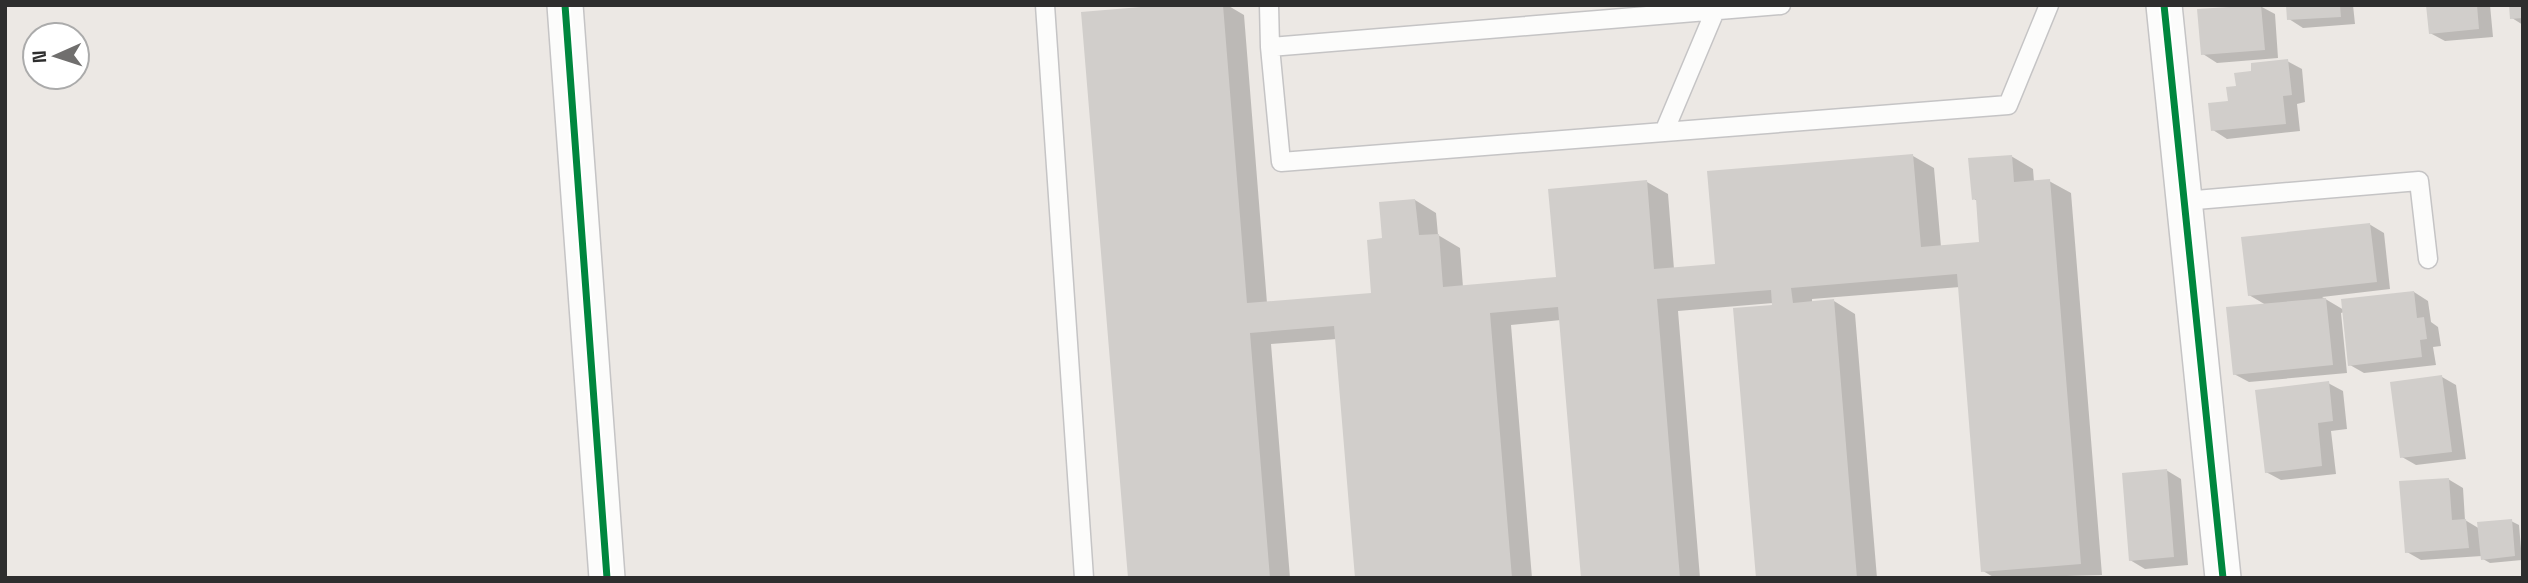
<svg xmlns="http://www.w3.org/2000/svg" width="2528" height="583" viewBox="0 0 2528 583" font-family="'Space Grotesk',sans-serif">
<rect width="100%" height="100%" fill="#ece8e4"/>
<!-- shadow -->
<path fill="#0003" d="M1186,5H1227L1244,15L1267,303L1373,294L1384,240L1415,200L1436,213L1438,235L1460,248L1463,287L1558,279L1647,182L1668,194L1674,269L1717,266L1913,156L1934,168L1941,247L1981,244L1978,201L1974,199L2011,156L2033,169L2034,182L2049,181L2071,193L2102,575L1995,578L1983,571L1960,287L1812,299V303L1834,301L1855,314L1877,578H1758L1773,303L1678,311L1700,578H1582L1561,320L1511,325L1532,578H1357L1337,339L1271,344L1290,578H1129Z
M2288,5H2353L2355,24L2303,28L2289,19Z
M2427,5H2490L2493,37L2445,41L2430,33Z
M2523,5V25L2512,18Z
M2260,6L2275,14L2278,58L2217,63L2203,54Z
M2287,61L2302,69L2305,102L2297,104L2300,131L2227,139L2213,130L2238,87L2253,73Z
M2369,224L2384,233L2390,289L2322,297L2344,310L2414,292L2428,301L2431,322L2438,327L2441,346L2433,347L2436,365L2364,373L2350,365L2344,312L2341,313L2347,373L2249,382L2234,374L2266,305L2249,295Z
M2442,377L2456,385L2466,459L2416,465L2402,457Z
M2328,383L2343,391L2347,429L2331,431L2336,474L2281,480L2266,472Z
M2166,470L2181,479L2188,565L2145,569L2130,560Z
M2448,479L2463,488L2465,520L2480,529L2511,521L2519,525L2522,560L2490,563L2483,559L2482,556L2421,560L2407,552Z"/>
<!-- building -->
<path fill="#d1cecb" d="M1165,5H1223L1247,303L1371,293L1367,240L1382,238L1379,202L1415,199L1419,235L1439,234L1443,287L1556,277L1548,189L1647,180L1654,269L1715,264L1707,171L1913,154L1921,247L1979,242L1976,199L1972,200L1968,158L2012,155L2014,182L2050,179L2081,564L1981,572L1957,274L1791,288L1793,303L1834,299L1857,578H1756L1733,308L1772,305L1771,290L1657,299L1680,578H1581L1558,307L1490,313L1512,578H1355L1334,326L1250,333L1270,578H1128L1081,12Z
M2261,5L2265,50L2201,55L2197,9Z
M2286,5H2340L2341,17L2287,20Z
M2426,5H2477L2479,29L2429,34Z
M2509,5H2523V18L2510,19Z
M2288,59L2292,95L2283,96L2286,124L2211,131L2208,103L2228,101L2226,87L2236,86L2234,73L2251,71V63Z
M2370,223L2377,282L2248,296L2241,237Z
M2414,291L2417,318L2424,317L2427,339L2420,340L2422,357L2348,366L2341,299Z
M2326,298L2333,365L2233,375L2226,307Z
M2442,375L2452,452L2400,458L2390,382Z
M2329,381L2333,421L2318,423L2322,466L2265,473L2255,390Z
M2167,469L2174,557L2129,561L2122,473Z
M2449,478L2452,520L2466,519L2469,548L2405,553L2399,481Z
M2512,519L2515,556L2481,560L2477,522Z"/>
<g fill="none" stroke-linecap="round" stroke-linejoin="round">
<defs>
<path id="lane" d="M1045,5L1084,578
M1269,5L1270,47
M1781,5L1270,47L1281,162L2008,105L2049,5
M1664,132L1715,11
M2184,201L2419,181L2428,259"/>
<path id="street" d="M565,5L607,578
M2164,5L2223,578"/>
</defs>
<!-- lane casing -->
<use href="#lane" stroke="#c5c4c5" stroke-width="21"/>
<!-- street casing -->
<use href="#street" stroke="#c5c4c5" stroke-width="38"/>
<!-- lane -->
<use href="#lane" stroke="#fcfcfb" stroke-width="18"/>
<!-- street -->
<use href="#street" stroke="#fcfcfb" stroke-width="35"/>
<defs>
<path id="cycleway" d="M565,5L607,578
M2164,5L2223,578"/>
</defs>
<!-- cycleway casing -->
<use href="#cycleway" stroke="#fff" stroke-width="11"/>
<!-- cycleway -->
<use href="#cycleway" stroke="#00873e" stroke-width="7"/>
</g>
<!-- border -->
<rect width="2528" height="583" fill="none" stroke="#2e2e2e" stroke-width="14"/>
<!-- north arrow -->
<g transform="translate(56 56) rotate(267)"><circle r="33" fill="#ffffff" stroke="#ababab" stroke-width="2"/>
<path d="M0-5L12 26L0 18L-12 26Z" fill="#706f6e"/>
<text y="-10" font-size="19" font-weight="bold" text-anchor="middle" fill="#2e2e2e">N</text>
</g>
</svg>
